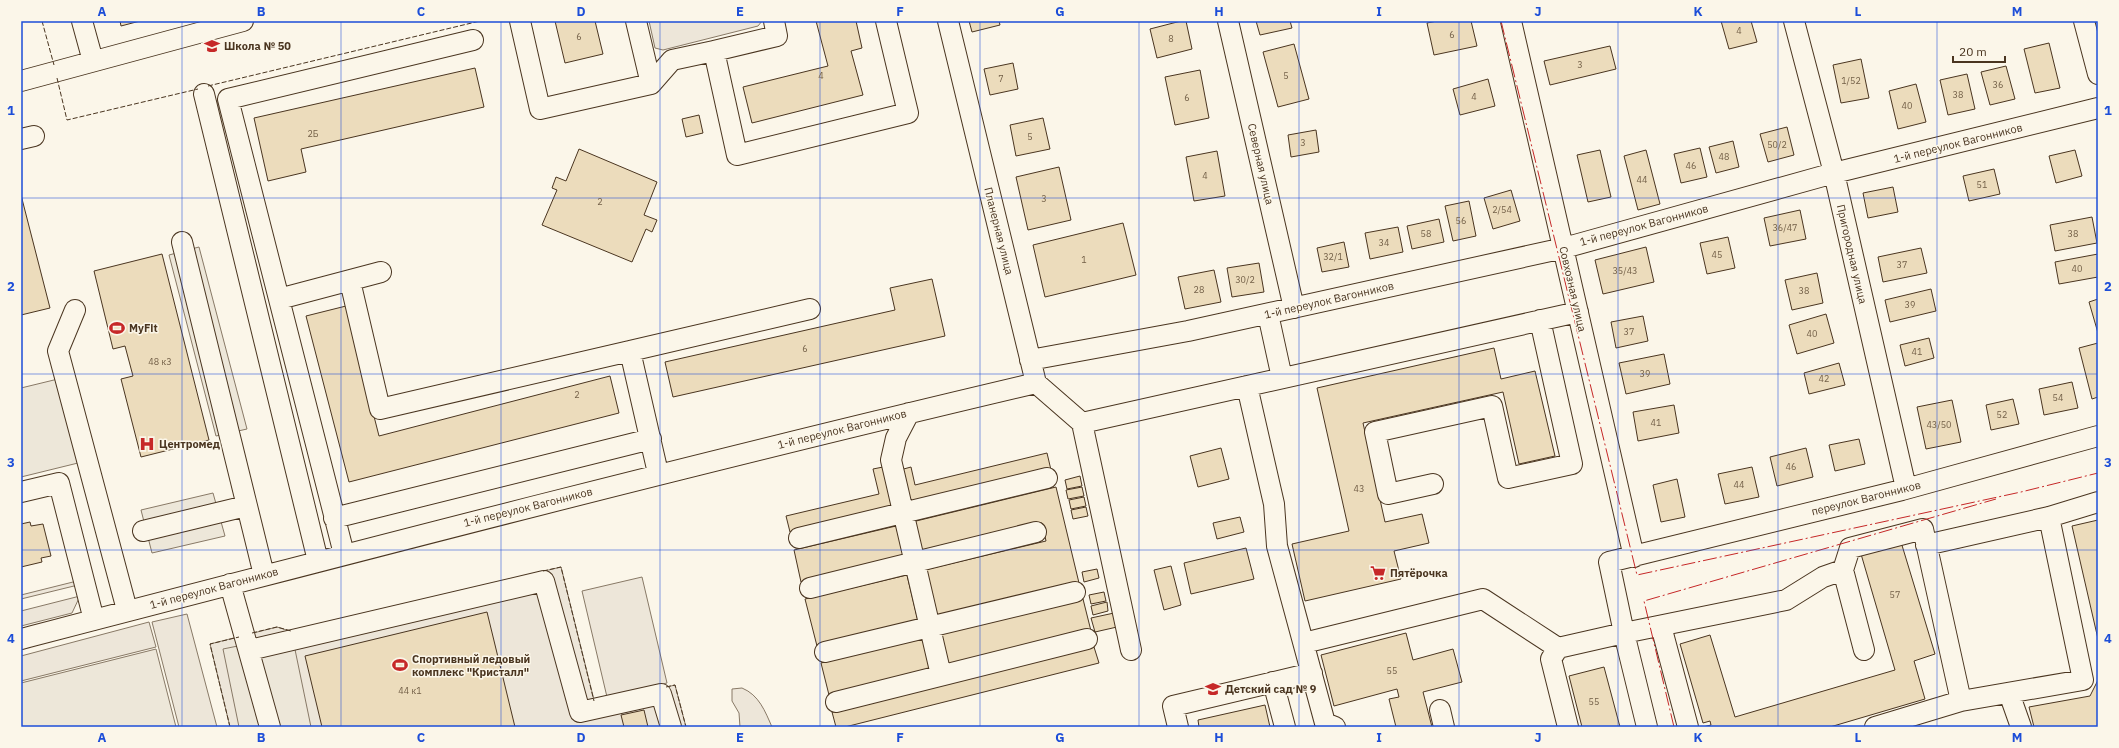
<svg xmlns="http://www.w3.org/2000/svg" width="2119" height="748" viewBox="0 0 2119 748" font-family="'IBM Plex Sans',sans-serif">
<rect width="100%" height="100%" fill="#fbf6e9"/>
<!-- green -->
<path fill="#ede6d9" stroke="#887966" d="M649,21H762L758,26L663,50L655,48Z
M561,567L595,704L675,685L686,727H230L210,644L277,627L293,632Z
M642,577L667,683L607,697L582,591Z
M77,581L78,585L21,599V595Z
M80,596L72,613L21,626V611Z
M187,614L217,727H179L152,622Z
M149,622L156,647L21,681V656Z
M742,688C759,695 765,711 772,727H740L739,713L732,701V689Z"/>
<!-- parking -->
<path fill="#ede7d9" stroke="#887966" d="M199,247L247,429L216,436L169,255Z
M58,379L78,463L21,477V388Z
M213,493L225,536L152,553L141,510Z
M292,635L311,727H239L223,649Z
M156,649L176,727H21V683Z"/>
<!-- building -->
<path fill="#ecdcbc" stroke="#4a3520" d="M120,21H140L121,26Z
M555,21H595L603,54L565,63Z
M816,21H856L862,48L851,51L863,95L752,123L743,87L828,66Z
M969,21H999L1000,25L972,32Z
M1181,21H1186L1192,49L1157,58L1150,29Z
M1256,21H1290L1292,28L1260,35Z
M1437,21H1471L1477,46L1434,55L1427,23Z
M1721,21H1751L1757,42L1729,49Z
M2049,43L2060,88L2035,93L2024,49Z
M1294,44L1309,99L1278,107L1263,52Z
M1610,46L1616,69L1550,85L1544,61Z
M1861,59L1869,98L1841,103L1833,65Z
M1013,63L1018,89L990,95L984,69Z
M2006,66L2015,99L1990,105L1981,72Z
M475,68L484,107L301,149L306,172L268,181L254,118Z
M1200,70L1209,118L1175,125L1165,77Z
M1967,74L1975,109L1948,115L1940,80Z
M1488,79L1495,106L1460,115L1453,89Z
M1916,84L1926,122L1898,129L1889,91Z
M699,115L703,133L686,137L682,119Z
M1043,118L1050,149L1016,156L1010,125Z
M1787,127L1794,155L1768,162L1760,134Z
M1316,130L1319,152L1291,157L1288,135Z
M1733,141L1739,167L1716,173L1709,147Z
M1700,148L1707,177L1681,183L1674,154Z
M579,149L657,182L644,215L657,220L652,232L646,229L632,262L542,225L557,190L552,188L556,177L566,181Z
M1600,150L1611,197L1588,202L1577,155Z
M1646,150L1660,204L1638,210L1624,156Z
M2075,150L2082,176L2056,183L2049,156Z
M1217,151L1225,196L1194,201L1186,157Z
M1059,167L1071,220L1028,230L1016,177Z
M1994,169L2000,194L1969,201L1963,176Z
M1893,187L1898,212L1868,218L1863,193Z
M1511,190L1520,221L1493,229L1484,198Z
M21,195L50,308L21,315Z
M1469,201L1476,236L1453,241L1445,206Z
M1800,210L1806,239L1770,246L1764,218Z
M2092,217L2097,243L2055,251L2050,225Z
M1439,219L1444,242L1412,249L1407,226Z
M1123,223L1136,275L1045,297L1033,245Z
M1398,227L1403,252L1370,259L1365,233Z
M1728,237L1735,268L1707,274L1700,243Z
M1344,242L1349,267L1322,272L1317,248Z
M1646,247L1654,282L1603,294L1595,260Z
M1921,248L1927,273L1883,282L1878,257Z
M162,254L209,440L141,457L121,379L133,376L125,346L113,349L94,271Z
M2098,254V277L2059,284L2055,262Z
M1259,263L1264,292L1232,297L1227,268Z
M1214,270L1221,302L1185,309L1178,277Z
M1817,273L1823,303L1792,310L1785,280Z
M932,279L945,336L673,397L665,362L895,310L890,288Z
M1931,289L1936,311L1890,322L1885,300Z
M2098,299V333L2089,302Z
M346,306L379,436L610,376L619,413L349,482L306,316Z
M1826,314L1834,343L1797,354L1789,325Z
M1643,316L1648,341L1616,348L1611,322Z
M1929,338L1934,358L1905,366L1900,345Z
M2098,343V397L2092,399L2079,348Z
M1494,348L1501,379L1535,371L1555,456L1519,464L1503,392L1363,423L1385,522L1422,514L1429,543L1394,551L1401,579L1305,601L1292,544L1349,531L1317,388Z
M1664,354L1670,384L1626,394L1619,363Z
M1839,363L1845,385L1809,394L1804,373Z
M2072,382L2078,408L2044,415L2039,389Z
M2013,399L2019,424L1991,430L1986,405Z
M1952,400L1961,442L1926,449L1917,407Z
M1674,405L1679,433L1638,441L1633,412Z
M1859,439L1865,464L1835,471L1829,445Z
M1221,448L1229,479L1198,487L1190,456Z
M1806,448L1813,477L1777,486L1770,457Z
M1047,453L1051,470L908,505L900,470L911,467L915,485Z
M883,467L892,509L790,532L786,516L879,494L873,469Z
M1752,467L1759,497L1725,504L1718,474Z
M1080,476L1082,486L1067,489L1065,480Z
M1677,479L1685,517L1661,522L1653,485Z
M1056,487L1079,583L935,617L924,570L1046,541L1042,523L919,553L912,522Z
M1082,487L1084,496L1068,499L1066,490Z
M1084,497L1086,506L1071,509L1069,500Z
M1086,507L1088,516L1073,519L1071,510Z
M1240,517L1244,532L1217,539L1213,523Z
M2098,520V639L2072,526Z
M30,522L31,526L43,524L51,556L41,558L42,562L21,567V524Z
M896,526L904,557L801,582L794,550Z
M1901,542L1935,654L1914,661L1925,699L1830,727H1703L1711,725L1710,721L1703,723L1680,644L1710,635L1735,717L1895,670L1861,554Z
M1246,548L1254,579L1191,594L1184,563Z
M1171,566L1181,605L1164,610L1154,570Z
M1097,569L1099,578L1084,582L1082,572Z
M907,575L918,621L817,646L805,599Z
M1104,592L1106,601L1091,604L1089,595Z
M1083,599L1091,631L946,666L938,634Z
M1107,602L1108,611L1093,615L1091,606Z
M487,612L515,727H322L305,656Z
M1114,613L1117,627L1095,632L1091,618Z
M1406,633L1413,660L1453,649L1462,682L1423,692L1432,727H1396L1389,699L1399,697L1397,689L1334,706L1321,655Z
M922,638L931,670L829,695L821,663Z
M1094,647L1099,663L845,727H836L832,712Z
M1604,667L1620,727H1582L1569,676Z
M2098,680V727H2034L2029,707L2090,696Z
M1265,705L1270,727H1199L1198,720Z
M644,710L648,727H624L621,715Z"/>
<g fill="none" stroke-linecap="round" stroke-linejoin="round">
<defs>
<path id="minor" d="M82,21L93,61
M520,21L540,109L651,84L672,60L714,51L737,155L908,113L886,21
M636,21L651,84
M948,21L1036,383L1082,423
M1228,21L1294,308
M1511,21L1634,557
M1794,21L1834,173L1906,488
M2084,21L2098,74
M714,51L777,36L774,21
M21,81L243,21
M204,94L318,561
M21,139L34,136
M182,242L264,575
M350,281L380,409L630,351L658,473
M279,299L381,272
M75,310L58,351L127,610
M1268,314L1282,378
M630,351L810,309
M1030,360L1188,331L1564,248L1834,173L2098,108
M1247,386L1274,504L1277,546L1325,723L1335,727
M909,413L896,438L891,460L941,675
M1082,423L1578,312
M1082,423L1131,650
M1433,484L1388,494L1375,432L1492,406L1508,478L1572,464L1540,320
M21,492L59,483L94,620
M334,518L651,439
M143,531L246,506
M799,538L1047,478
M1926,545L2049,517L2098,502
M344,554L228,99L473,40
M230,584L270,727
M810,588L1036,532
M1661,626L1688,727
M21,639C359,551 696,463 1036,383
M1304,643L1483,599L1558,648
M250,650L544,581L580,712L661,694L671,727
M1864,650L1843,570L1850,548L1923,529L1961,701
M825,652L1075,592
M1273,682L1285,727
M2009,693L2021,727
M836,702L1087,639
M1440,710L1444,727
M1178,727L1173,706L1312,673
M1568,727L1551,659L1558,648L1624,633L1609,562L1902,490L2098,436
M1647,727L1624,633L1786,600L1823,577L1843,570
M1875,727L1961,701L2083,680L2049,517"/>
</defs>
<!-- minor casing -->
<use href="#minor" stroke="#4a3520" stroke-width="22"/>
<!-- minor -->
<use href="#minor" stroke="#fbf6e9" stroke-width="20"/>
<!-- fence -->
<path stroke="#4a3520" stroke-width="1" stroke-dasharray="5 2" stroke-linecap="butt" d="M42,21L54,65
M57,78L67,120L198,89
M208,86L480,21
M543,571L561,567L594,701
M252,633L277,627L291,631
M666,687L675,685L686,727
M230,727L210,644L239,637"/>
<!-- power -->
<path stroke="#c62828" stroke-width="1" stroke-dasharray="14 3 2 3" stroke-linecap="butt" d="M1501,21L1637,575L2021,492L2098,473
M1674,727L1644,601L1996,499"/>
</g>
<!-- grid -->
<path fill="none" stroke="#1d4ed8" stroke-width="1" stroke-opacity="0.55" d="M182,21V727M341,21V727M501,21V727M660,21V727M820,21V727M980,21V727M1139,21V727M1299,21V727M1459,21V727M1618,21V727M1778,21V727M1937,21V727M21,198H2098M21,374H2098M21,550H2098"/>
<!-- icons -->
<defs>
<symbol id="school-bare" viewBox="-9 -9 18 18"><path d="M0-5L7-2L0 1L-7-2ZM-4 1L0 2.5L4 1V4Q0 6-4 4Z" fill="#c62828" stroke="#fbf6e9" stroke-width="2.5" paint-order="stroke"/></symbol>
<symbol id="stadium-bare" viewBox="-9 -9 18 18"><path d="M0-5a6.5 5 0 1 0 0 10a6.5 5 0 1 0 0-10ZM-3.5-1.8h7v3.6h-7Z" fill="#c62828" stroke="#fbf6e9" stroke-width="2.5" paint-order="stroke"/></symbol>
<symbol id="hospital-bare" viewBox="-9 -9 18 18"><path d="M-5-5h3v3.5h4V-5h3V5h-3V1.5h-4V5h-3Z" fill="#c62828" stroke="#fbf6e9" stroke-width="2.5" paint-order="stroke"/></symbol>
<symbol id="supermarket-bare" viewBox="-9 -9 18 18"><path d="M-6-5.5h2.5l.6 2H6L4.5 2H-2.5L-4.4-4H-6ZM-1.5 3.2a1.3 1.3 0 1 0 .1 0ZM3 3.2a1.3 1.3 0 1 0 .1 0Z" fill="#c62828" stroke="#fbf6e9" stroke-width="2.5" paint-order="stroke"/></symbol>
</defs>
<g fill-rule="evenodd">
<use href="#school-bare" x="201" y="35" width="22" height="22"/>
<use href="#stadium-bare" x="106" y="317" width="22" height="22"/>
<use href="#hospital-bare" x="136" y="433" width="22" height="22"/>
<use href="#supermarket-bare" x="1367" y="562" width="22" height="22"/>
<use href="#stadium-bare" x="389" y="654" width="22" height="22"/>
<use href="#school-bare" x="1202" y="678" width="22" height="22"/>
</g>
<g text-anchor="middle" stroke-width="3" stroke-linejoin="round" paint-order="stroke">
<!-- number labels -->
<g font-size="9" fill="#725f47">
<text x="1739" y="34">4</text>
<text x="1452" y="38">6</text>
<text x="579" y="40">6</text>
<text x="1171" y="42">8</text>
<text x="1580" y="68">3</text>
<text x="821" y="79">4</text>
<text x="1286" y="79">5</text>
<text x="1001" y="82">7</text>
<text x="1851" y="84">1/52</text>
<text x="1998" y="88">36</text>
<text x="1958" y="98">38</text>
<text x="1474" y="100">4</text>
<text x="1187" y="101">6</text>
<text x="1907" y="109">40</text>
<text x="313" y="137">2Б</text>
<text x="1030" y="140">5</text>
<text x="1303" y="146">3</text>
<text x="1777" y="148">50/2</text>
<text x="1724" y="160">48</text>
<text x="1691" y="169">46</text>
<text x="1205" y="179">4</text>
<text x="1642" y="183">44</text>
<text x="1982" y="188">51</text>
<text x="1044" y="202">3</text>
<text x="600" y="205">2</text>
<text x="1502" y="213">2/54</text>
<text x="1461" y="224">56</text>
<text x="1785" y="231">36/47</text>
<text x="1426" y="237">58</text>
<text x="2073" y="237">38</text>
<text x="1384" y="246">34</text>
<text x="1717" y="258">45</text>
<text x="1333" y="260">32/1</text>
<text x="1084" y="263">1</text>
<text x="1902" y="268">37</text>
<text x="2077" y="272">40</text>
<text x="1625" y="274">35/43</text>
<text x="1245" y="283">30/2</text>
<text x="1199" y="293">28</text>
<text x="1804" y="294">38</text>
<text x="1910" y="308">39</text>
<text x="1629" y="335">37</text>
<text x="1812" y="337">40</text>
<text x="805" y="352">6</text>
<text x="1917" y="355">41</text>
<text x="160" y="365">48 к3</text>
<text x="1645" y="377">39</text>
<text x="1824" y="382">42</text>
<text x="577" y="398">2</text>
<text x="2058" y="401">54</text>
<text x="2002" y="418">52</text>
<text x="1656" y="426">41</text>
<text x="1939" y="428">43/50</text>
<text x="1791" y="470">46</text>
<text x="1739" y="488">44</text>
<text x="1359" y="492">43</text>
<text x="1895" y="598">57</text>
<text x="1392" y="674">55</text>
<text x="410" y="694">44 к1</text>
<text x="1594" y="705">55</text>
</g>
<!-- poi labels -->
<g font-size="11" font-weight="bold" fill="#4a3520" stroke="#fbf6e9" text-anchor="start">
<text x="224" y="50">Школа № 50</text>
<text x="129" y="332">MyFit</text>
<text x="159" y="448">Центромед</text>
<text x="1390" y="577">Пятёрочка</text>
<text x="412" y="663">Спортивный ледовый<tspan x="412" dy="13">комплекс "Кристалл"</tspan></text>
<text x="1225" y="693">Детский сад № 9</text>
</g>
<!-- street labels -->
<g font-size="11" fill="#4a3520" stroke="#fbf6e9">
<text transform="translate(1958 143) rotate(-14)" y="4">1-й переулок Вагонников</text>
<text transform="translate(1261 164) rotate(77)" y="4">Северная улица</text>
<text transform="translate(1644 225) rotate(-15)" y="4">1-й переулок Вагонников</text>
<text transform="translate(999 231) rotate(76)" y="4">Планерная улица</text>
<text transform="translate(1852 254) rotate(77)" y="4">Пригородная улица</text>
<text transform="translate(1573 289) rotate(77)" y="4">Совхозная улица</text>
<text transform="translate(1329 300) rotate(-13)" y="4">1-й переулок Вагонников</text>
<text transform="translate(842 429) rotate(-14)" y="4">1-й переулок Вагонников</text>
<text transform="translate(1866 498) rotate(-14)" y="4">переулок Вагонников</text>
<text transform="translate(528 507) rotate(-14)" y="4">1-й переулок Вагонников</text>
<text transform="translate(214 588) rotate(-15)" y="4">1-й переулок Вагонников</text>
</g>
</g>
<!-- border -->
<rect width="2119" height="748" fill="none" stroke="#fbf6e9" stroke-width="44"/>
<!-- scale -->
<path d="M1953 56v6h52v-6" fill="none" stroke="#4a3520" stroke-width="2"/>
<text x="1959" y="56" font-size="12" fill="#4a3520" stroke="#fbf6e9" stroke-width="3" paint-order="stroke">20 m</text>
<rect x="22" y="22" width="2075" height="704" fill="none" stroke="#1d4ed8" stroke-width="1.5"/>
<g font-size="13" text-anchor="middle" font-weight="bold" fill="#1d4ed8">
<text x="102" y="16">A</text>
<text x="261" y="16">B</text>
<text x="421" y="16">C</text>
<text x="581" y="16">D</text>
<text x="740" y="16">E</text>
<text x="900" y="16">F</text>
<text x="1060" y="16">G</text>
<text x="1219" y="16">H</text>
<text x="1379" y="16">I</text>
<text x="1538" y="16">J</text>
<text x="1698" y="16">K</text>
<text x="1858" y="16">L</text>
<text x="2017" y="16">M</text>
<text x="11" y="115">1</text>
<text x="2108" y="115">1</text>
<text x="11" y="291">2</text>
<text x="2108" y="291">2</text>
<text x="11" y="467">3</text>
<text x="2108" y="467">3</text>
<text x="11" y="643">4</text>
<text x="2108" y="643">4</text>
<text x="102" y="742">A</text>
<text x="261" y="742">B</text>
<text x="421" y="742">C</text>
<text x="581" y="742">D</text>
<text x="740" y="742">E</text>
<text x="900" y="742">F</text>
<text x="1060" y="742">G</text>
<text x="1219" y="742">H</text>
<text x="1379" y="742">I</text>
<text x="1538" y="742">J</text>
<text x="1698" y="742">K</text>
<text x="1858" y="742">L</text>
<text x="2017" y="742">M</text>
</g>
</svg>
